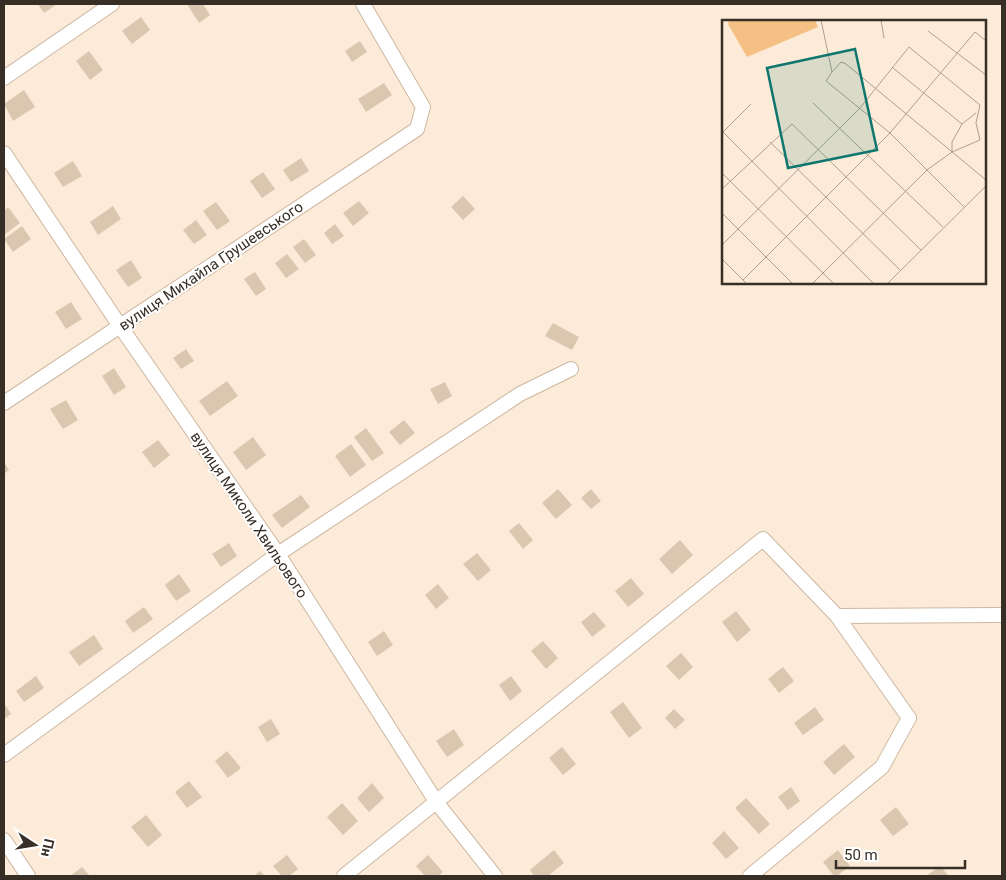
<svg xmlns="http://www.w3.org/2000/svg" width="1006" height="880" viewBox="0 0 1006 880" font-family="Roboto,sans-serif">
<rect width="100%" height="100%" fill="#fdebd9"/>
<!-- building -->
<path fill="#dbc6b0" d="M38,4H57L44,13Z
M187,4H203L210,15L199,23Z
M141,17L150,30L132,44L122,31Z
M360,41L367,52L352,62L345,51Z
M89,51L103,70L90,80L76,61Z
M384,83L392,95L366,112L358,99Z
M24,90L35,107L13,121L4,104Z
M301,158L309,171L291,182L283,170Z
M73,161L82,176L63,187L54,173Z
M263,172L275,189L262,198L250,181Z
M463,196L475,209L463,220L451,207Z
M359,201L369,213L353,226L343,213Z
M216,202L230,221L217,230L203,211Z
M113,206L121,219L98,235L90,222Z
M8,207L20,223L4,235V211Z
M196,220L207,235L194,244L183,230Z
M335,224L344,236L332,244L324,233Z
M22,226L31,239L13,252L4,239Z
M304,239L316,255L305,263L293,247Z
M287,254L299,269L286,278L275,263Z
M131,260L142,278L128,287L116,270Z
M255,272L266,289L256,296L244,279Z
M71,302L82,319L66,329L55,312Z
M553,323L579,337L572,350L545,336Z
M186,349L194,361L181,369L173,358Z
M114,368L126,387L114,395L102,376Z
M227,381L238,396L210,416L199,401Z
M445,382L452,396L438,404L430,389Z
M66,400L78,420L63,429L50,409Z
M404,420L415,433L400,445L389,432Z
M366,428L384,453L372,461L354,437Z
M253,437L266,455L246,470L233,452Z
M158,440L170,455L154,468L142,452Z
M351,444L366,465L350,477L335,456Z
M4,462L9,470L4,474Z
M558,489L572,505L556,519L542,503Z
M591,489L601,501L591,509L581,498Z
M301,495L310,507L282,528L272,515Z
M519,523L533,540L523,549L509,531Z
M680,540L693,555L672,574L659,559Z
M229,543L237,556L221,567L212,554Z
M477,553L491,570L478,581L463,564Z
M179,574L191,591L176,601L165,585Z
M631,578L644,594L628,607L615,591Z
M438,584L449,598L436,609L425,595Z
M144,607L153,619L133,633L125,621Z
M736,611L751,630L737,642L722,622Z
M594,612L606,626L592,637L581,622Z
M384,631L393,645L377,656L368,642Z
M94,635L103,649L79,666L69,652Z
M543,641L558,658L546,669L531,651Z
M681,653L693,667L679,680L666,666Z
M783,667L794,681L779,693L768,679Z
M36,676L44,688L24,702L16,691Z
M511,676L522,691L510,701L499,685Z
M623,702L642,728L629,738L610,712Z
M4,703L11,714L4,719Z
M815,707L824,720L803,735L794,723Z
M674,709L685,720L675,729L665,718Z
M271,719L280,734L267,742L258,727Z
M454,729L464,745L447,757L436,741Z
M844,744L855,757L834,775L823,762Z
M562,747L576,764L563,775L549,758Z
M227,751L241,768L228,778L215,761Z
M189,781L202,797L187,808L175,792Z
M372,783L384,798L369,812L357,798Z
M791,787L800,801L788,810L778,797Z
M746,798L770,824L759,834L735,808Z
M342,803L358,821L343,835L327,817Z
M896,807L909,824L893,836L880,820Z
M146,815L162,835L148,847L131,827Z
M724,831L739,848L726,859L712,843Z
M554,850L564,863L548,876H534L530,870Z
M838,850L850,866L837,876H834L823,862Z
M287,855L298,869L289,876H282L273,866Z
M428,855L443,872L438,876H425L416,866Z
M940,866L949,876H926Z
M82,867L90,876H70Z
M260,871L265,876H254Z"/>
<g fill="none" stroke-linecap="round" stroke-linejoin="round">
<defs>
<path id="street" d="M4,78L112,4
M4,153L120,326L278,554L437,803L495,876
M4,403L417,129L423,107L363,4
M837,616L1002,615
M4,755L278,554L520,394L571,369
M4,840L28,876
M344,876L763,539L837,616L909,718L882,767L750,876"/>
</defs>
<!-- street casing -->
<use href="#street" stroke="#ccb7a1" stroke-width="16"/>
<!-- street -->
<use href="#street" stroke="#fff" stroke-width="14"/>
</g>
<g text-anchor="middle" stroke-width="4" stroke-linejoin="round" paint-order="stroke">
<!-- street labels -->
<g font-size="15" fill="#372e26" stroke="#fff">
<text transform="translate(211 266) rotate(-34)" y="5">вулиця Михайла Грушевського</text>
<text transform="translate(249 515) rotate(56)" y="5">вулиця Миколи Хвильового</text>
</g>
</g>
<!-- overview -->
<g transform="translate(722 20)">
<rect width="264" height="264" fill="#fdebd9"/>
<path d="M7,0H93L96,7L25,37L6,4Z" fill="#f5c084"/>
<path fill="none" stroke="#ae9f91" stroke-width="1" d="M99,0L110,52M159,0L162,18M206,11L264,55M171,48L240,104L230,122V132M91,83L221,207M240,104L254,93M0,111L152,264M1,112L29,84M48,122L178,250M0,153L112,264M0,169L70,104L199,230M242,187L168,113L104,61L110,52L119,42L124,44L264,160M0,193L71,264M0,225L138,88L187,27L258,85L254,103L258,120M0,239L25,264M21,260L168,113L253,12L264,21M90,264L205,150L230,132L258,120M165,264L264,166"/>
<path fill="#0f766e" fill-opacity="0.15" stroke="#0f766e" stroke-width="2.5" d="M133,29L155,130L66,148L45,48Z"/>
<rect width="264" height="264" fill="none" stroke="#372e26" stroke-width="2.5"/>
</g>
<!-- border -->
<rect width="1006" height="880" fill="none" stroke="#372e26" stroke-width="10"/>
<!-- north arrow -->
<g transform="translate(35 845) rotate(102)" stroke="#ffffff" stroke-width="4" paint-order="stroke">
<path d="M0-4L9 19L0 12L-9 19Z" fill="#372e26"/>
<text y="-8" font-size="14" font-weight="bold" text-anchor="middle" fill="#372e26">Пн</text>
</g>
<!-- scale -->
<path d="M836 860v8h129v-8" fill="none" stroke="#372e26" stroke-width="2.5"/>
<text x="844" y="860" font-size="15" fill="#372e26" stroke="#ffffff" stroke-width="4" paint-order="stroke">50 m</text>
</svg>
